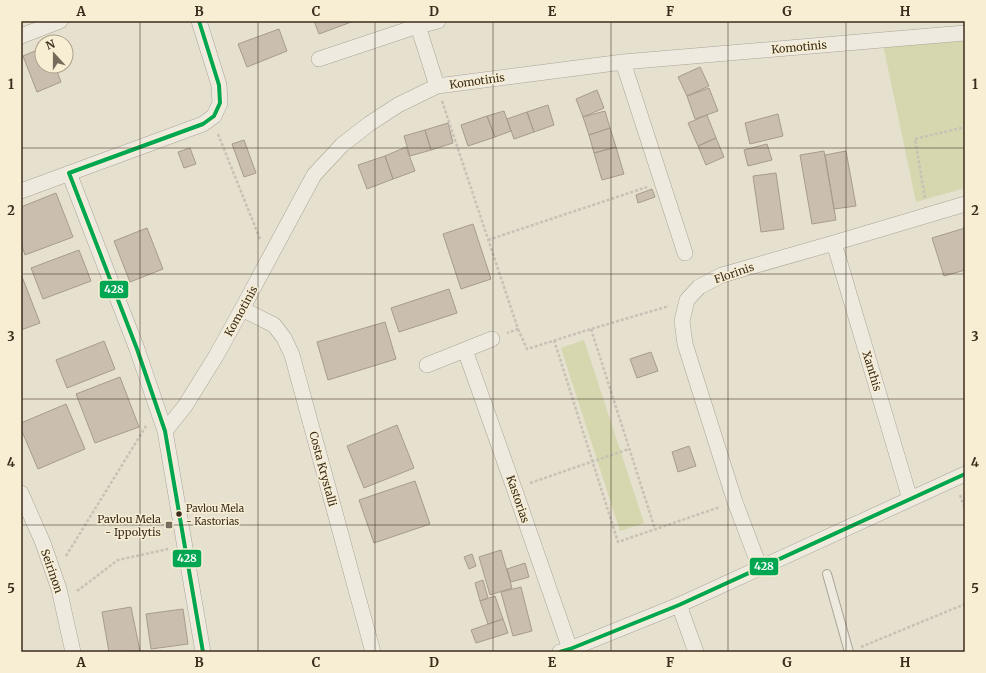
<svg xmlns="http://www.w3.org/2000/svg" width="986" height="673" viewBox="0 0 986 673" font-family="Merriweather,serif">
<rect width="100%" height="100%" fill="#e6e0ce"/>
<!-- green -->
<path fill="#d6d7af" d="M965,31V188L916,202L882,40Z
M584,340L644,523L620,531L561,348Z"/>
<!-- building -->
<path fill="#cabeae" stroke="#a79b8d" d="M314,21H354L319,34Z
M279,29L287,51L247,67L238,44Z
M42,48V66H55L61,82L37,92L23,56Z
M700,67L709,86L687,96L678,77Z
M709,88L718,111L695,119L687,96Z
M597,90L604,108L583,117L576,99Z
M548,105L554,125L534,132L527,112Z
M504,111L511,131L495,137L487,116Z
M605,111L610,128L589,135L583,117Z
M527,112L534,132L514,139L507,119Z
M778,114L783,136L750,144L745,123Z
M707,115L716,138L698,146L688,123Z
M487,116L495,137L468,146L461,125Z
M448,123L453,143L431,150L425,130Z
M610,128L616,147L594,153L589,135Z
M425,130L431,150L410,156L404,136Z
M716,138L724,157L706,165L698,146Z
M244,140L256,173L244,177L232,144Z
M767,144L772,160L748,166L744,150Z
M406,147L415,171L393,179L385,156Z
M616,147L624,174L602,180L594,153Z
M190,148L196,164L184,168L178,152Z
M824,151L836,220L812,224L800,155Z
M846,151L856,206L834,209L825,155Z
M385,156L393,179L367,189L358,165Z
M776,173L784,229L761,232L753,176Z
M652,189L655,197L638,203L636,195Z
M56,193L73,237L25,255L21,243V207Z
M473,224L491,279L461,289L443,234Z
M147,228L163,269L130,282L114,241Z
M965,228V270L944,276L932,238Z
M79,250L91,281L43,299L31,268Z
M21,274L40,323L21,330Z
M449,289L457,313L399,332L391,308Z
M385,322L396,359L328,380L317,342Z
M104,341L115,369L67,388L56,360Z
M651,352L658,371L637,378L630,359Z
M120,377L139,427L95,443L76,394Z
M66,404L85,449L38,469L21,429V423Z
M397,425L414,468L364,488L347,446Z
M689,446L696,466L678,472L672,452Z
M415,481L430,524L374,543L359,500Z
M501,550L512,588L490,595L479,557Z
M472,554L476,566L469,569L464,557Z
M525,563L529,577L511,582L507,569Z
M483,580L488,598L480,601L475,583Z
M521,587L532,631L513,636L501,592Z
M495,596L503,619L488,624L480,601Z
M131,607L140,651L109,652L102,612Z
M183,609L188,644L151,649L146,614Z
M503,619L508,633L476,643L471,630Z"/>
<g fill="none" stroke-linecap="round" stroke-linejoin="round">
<defs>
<path id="lane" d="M827,574L849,652"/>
<path id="street" d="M418,26L437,86
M21,36L60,21
M319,59L418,26L438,21
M623,62L685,253
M69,173L137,349L165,431L203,652
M21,191L203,124L214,116L220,103L219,85L199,21
M834,243L910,499
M242,309L274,325L284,338L292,355L373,652
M465,350L514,488L570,649
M427,365L492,339
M165,431L185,406L216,356L242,309L314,175L342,145L369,124L398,105L437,86L623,62L882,40L965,33
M21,493L43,543L59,589L73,652
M760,568L735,502L685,344L682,321L687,300L699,287L722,275L834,243L965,204
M679,605L696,652
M560,652L570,649L679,605L965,474"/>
</defs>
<!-- lane casing -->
<use href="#lane" stroke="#aba496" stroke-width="10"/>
<!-- street casing -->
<use href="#street" stroke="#aba496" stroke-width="16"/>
<!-- path -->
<path stroke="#c7c1b6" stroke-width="2.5" stroke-dasharray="3 2" stroke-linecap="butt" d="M442,101L518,329L507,333
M218,134L260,239
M925,198L915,139L965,127
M488,240L647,187
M518,329L527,349L591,329L669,306
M591,329L655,529
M554,340L618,542L720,507
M530,483L629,449
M960,495L965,509
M66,556L146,426
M77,591L118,560L168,549
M861,647L965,604"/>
<!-- lane -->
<use href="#lane" stroke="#eeeae0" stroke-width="8"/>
<!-- street -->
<use href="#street" stroke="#eeeae0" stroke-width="15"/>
<defs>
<path id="bus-1" d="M69,173L137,349L165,431L203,652
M69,173L203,124L214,116L220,103L219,85L199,21
M560,652L570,649L679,605L965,474"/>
</defs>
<!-- bus-1 casing -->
<use href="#bus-1" stroke="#f8eed3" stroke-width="7"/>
<!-- bus-1 -->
<use href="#bus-1" stroke="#00a651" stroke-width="4"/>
</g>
<!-- grid -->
<path fill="none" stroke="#3b2d1d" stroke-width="1" stroke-opacity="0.55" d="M140,21V652M258,21V652M375,21V652M493,21V652M611,21V652M728,21V652M846,21V652M21,148H965M21,274H965M21,399H965M21,525H965"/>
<!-- markers -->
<circle fill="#3b2d1d" stroke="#f8eed3" stroke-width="1.5" cx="179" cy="514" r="3.5"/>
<rect fill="#776c5b" stroke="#f8eed3" stroke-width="1.5" x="165" y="521" width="8" height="8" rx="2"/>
<g text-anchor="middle" stroke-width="3" stroke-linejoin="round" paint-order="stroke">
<!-- bus labels -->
<g font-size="10" fill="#3b2d1d" stroke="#f8eed3" text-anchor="start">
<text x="186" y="512">Pavlou Mela<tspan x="186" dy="13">- Kastorias</tspan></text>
</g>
<!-- street labels -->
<g font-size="11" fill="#3b2d1d" stroke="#f8eed3">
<text transform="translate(799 47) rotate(-5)" y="4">Komotinis</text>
<text transform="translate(477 81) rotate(-8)" y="4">Komotinis</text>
<text transform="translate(734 273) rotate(-19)" y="4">Florinis</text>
<text transform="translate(241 311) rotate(-61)" y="4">Komotinis</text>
<text transform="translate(872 371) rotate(73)" y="4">Xanthis</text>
<text transform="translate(323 469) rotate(75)" y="4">Costa Krystalli</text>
<text transform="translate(518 499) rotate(71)" y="4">Kastorias</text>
<text transform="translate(52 571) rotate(71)" y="4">Seirinon</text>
</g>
<!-- poi labels -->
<g font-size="11" fill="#3b2d1d" stroke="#f8eed3" text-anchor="end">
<text x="161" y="523">Pavlou Mela<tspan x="161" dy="13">- Ippolytis</tspan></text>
</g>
</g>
<g stroke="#f8eed3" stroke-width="1.5">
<rect x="99" y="280" width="30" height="19" rx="4" fill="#00a651"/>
<rect x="172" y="549" width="30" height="19" rx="4" fill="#00a651"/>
<rect x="749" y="557" width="30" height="19" rx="4" fill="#00a651"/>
</g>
<g font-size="11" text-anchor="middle" font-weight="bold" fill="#fff">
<text x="114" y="293">428</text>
<text x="187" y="562">428</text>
<text x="764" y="570">428</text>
</g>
<!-- border -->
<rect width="986" height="673" fill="none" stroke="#f8eed3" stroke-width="44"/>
<!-- north arrow -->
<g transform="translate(54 54) rotate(339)"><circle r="19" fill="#f8eed3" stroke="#aca18a"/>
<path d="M0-3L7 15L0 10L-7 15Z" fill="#776c5b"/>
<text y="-6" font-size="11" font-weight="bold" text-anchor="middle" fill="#3b2d1d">N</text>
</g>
<rect x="22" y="22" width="942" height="629" fill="none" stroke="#3b2d1d" stroke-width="1.5"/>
<g font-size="13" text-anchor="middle" font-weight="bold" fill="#3b2d1d">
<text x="81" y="16">A</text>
<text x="199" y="16">B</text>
<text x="316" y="16">C</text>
<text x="434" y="16">D</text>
<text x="552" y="16">E</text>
<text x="670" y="16">F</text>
<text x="787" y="16">G</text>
<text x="905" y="16">H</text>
<text x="11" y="89">1</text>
<text x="975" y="89">1</text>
<text x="11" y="215">2</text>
<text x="975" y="215">2</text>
<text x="11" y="341">3</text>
<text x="975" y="341">3</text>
<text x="11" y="467">4</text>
<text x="975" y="467">4</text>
<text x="11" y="593">5</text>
<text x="975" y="593">5</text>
<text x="81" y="667">A</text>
<text x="199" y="667">B</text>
<text x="316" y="667">C</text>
<text x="434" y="667">D</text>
<text x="552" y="667">E</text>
<text x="670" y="667">F</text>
<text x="787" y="667">G</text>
<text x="905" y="667">H</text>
</g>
</svg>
